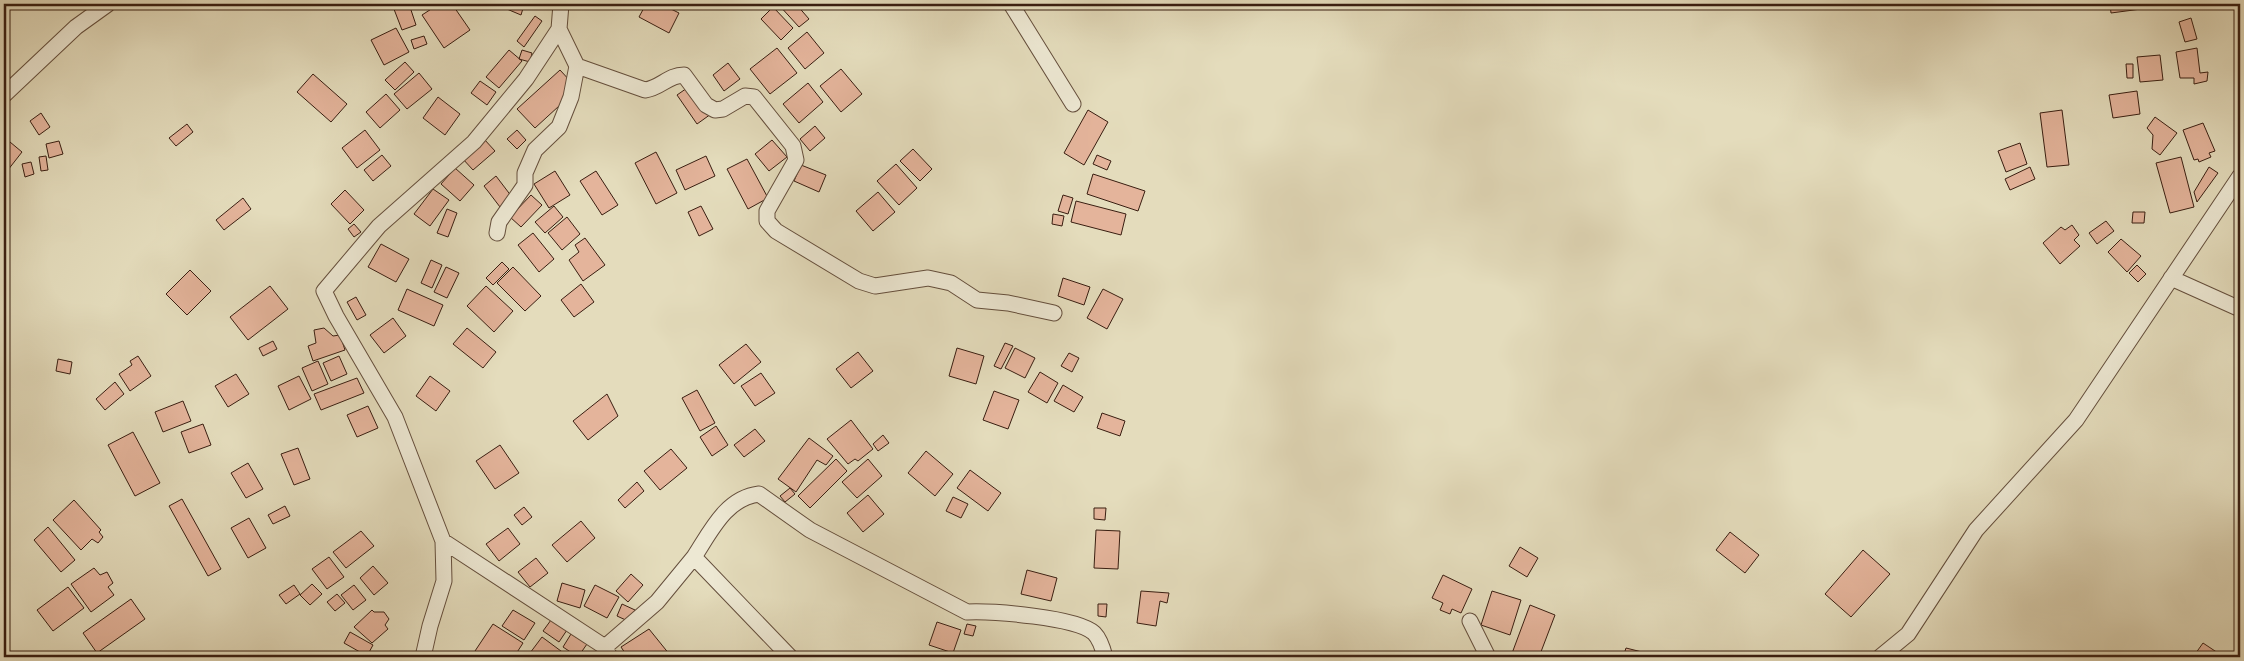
<svg xmlns="http://www.w3.org/2000/svg" width="2244" height="661" viewBox="0 0 2244 661" font-family="'IM FELL DW Pica',serif">
<rect width="100%" height="100%" fill="#e4dcbc"/>
<filter id="stains"><feTurbulence type="fractalNoise" baseFrequency=".004" numOctaves="4"/><feColorMatrix values="0 0 0 0 .2 0 0 0 0 .09 0 0 0 0 .02 0 0 0 .5 -.17"/></filter>
<radialGradient id="worn" r=".72"><stop offset=".6" stop-color="#630" stop-opacity="0"/><stop offset="1" stop-color="#630" stop-opacity=".3"/></radialGradient>
<!-- building -->
<path fill="#e4b49b" stroke="#391e11" d="M392,4H409L416,25L402,30Z
M439,4H452L470,30L444,48L422,15Z
M495,4H521L524,5L521,15Z
M646,4H661L679,13L669,33L639,17Z
M778,4H796L809,19L799,27Z
M2110,4H2140L2141,9L2111,13Z
M773,7L793,28L781,40L761,19Z
M535,16L542,21L524,47L517,41Z
M2191,18L2197,39L2185,42L2179,22Z
M396,28L409,52L384,65L371,40Z
M807,32L824,53L805,69L788,48Z
M424,36L427,44L414,49L411,40Z
M777,48L797,73L770,94L750,69Z
M2197,48L2200,73L2208,72L2207,81L2194,84V78H2180L2176,52Z
M509,50L522,61L499,88L486,77Z
M522,50L532,53L530,62L519,59Z
M2160,55L2163,80L2140,82L2137,57Z
M405,62L414,72L395,90L385,80Z
M728,63L740,79L724,91L713,75Z
M2126,64H2133V78H2127Z
M841,69L862,94L841,112L820,86Z
M560,70L572,83L571,95L535,128L517,109Z
M419,73L432,89L407,109L394,94Z
M313,74L347,104L331,122L297,92Z
M480,81L496,92L487,105L471,93Z
M808,83L823,102L799,123L783,104Z
M690,86L711,114L697,124L677,95Z
M2137,91L2140,114L2113,118L2109,95Z
M386,94L400,110L380,128L366,112Z
M438,97L460,114L445,135L423,118Z
M1088,110L1108,122L1084,165L1064,153Z
M2062,110L2069,165L2047,167L2040,113Z
M41,113L50,127L39,135L30,121Z
M2155,117L2177,133L2160,155L2152,149L2153,135L2147,128Z
M2203,123L2215,151L2209,153L2211,157L2199,162L2198,159L2194,160L2183,130Z
M187,124L193,132L176,146L169,138Z
M815,126L825,138L810,151L800,139Z
M365,130L380,150L357,168L342,148Z
M517,130L526,140L517,149L507,139Z
M484,139L495,151L473,170L462,158Z
M772,140L787,157L769,171L755,154Z
M59,141L63,154L49,158L46,144Z
M10,142L22,152L4,175V149Z
M2020,143L2027,164L2006,172L1998,151Z
M913,149L932,169L920,181L900,161Z
M656,152L677,193L656,204L635,163Z
M382,155L391,166L373,181L364,170Z
M1097,155L1111,161L1107,170L1093,164Z
M46,156L48,170L41,171L39,157Z
M706,156L715,176L685,190L676,170Z
M2181,157L2194,207L2170,213L2156,163Z
M747,159L768,198L748,209L727,169Z
M31,162L34,174L25,177L22,164Z
M896,164L917,188L899,205L877,181Z
M801,165L826,175L819,192L794,181Z
M2030,167L2035,179L2010,190L2005,179Z
M2209,167L2218,173L2197,202L2194,192Z
M455,168L474,185L460,201L441,184Z
M555,171L570,195L549,208L534,184Z
M596,171L618,205L602,215L580,181Z
M1093,174L1145,191L1138,211L1087,194Z
M496,176L512,197L500,207L484,186Z
M433,189L449,200L430,226L414,214Z
M345,190L364,210L350,224L331,204Z
M878,192L895,212L873,231L856,211Z
M531,195L542,205L521,227L510,217Z
M1063,195L1073,198L1068,214L1058,211Z
M243,198L251,209L224,230L216,220Z
M1076,201L1126,214L1121,235L1071,222Z
M554,206L563,217L545,233L535,222Z
M701,206L713,229L699,236L688,212Z
M447,209L457,213L448,237L437,233Z
M2133,212H2145L2144,223H2132Z
M1053,214L1064,216L1062,226L1052,224Z
M567,217L580,234L562,250L548,233Z
M2106,221L2114,231L2097,244L2089,233Z
M354,224L361,232L354,237L348,229Z
M2072,225L2079,235L2074,240L2080,246L2060,264L2043,243L2061,227L2065,230Z
M533,233L554,259L539,272L518,245Z
M585,238L605,265L583,281L569,260L579,252L575,245Z
M2121,239L2141,256L2127,272L2108,252Z
M381,244L409,259L396,282L368,267Z
M431,260L442,265L432,288L421,283Z
M502,262L509,269L493,285L486,278Z
M2137,265L2146,274L2138,282L2129,273Z
M446,267L459,273L447,298L434,292Z
M513,267L541,296L525,311L497,283Z
M190,270L211,291L187,315L166,294Z
M1063,278L1090,287L1084,305L1058,296Z
M581,284L594,302L574,317L561,300Z
M270,286L288,309L248,340L230,317Z
M486,286L513,311L494,332L467,306Z
M407,289L443,305L434,326L398,310Z
M1103,289L1123,299L1107,329L1087,318Z
M356,297L366,315L357,320L347,302Z
M393,318L406,336L384,353L370,335Z
M324,328L333,336L340,335L345,350L313,361L308,346L316,343L314,330Z
M467,328L496,352L483,368L453,344Z
M273,341L277,349L263,356L259,348Z
M1005,343L1013,346L1001,369L994,366Z
M746,344L761,362L734,384L719,365Z
M957,348L984,356L976,384L949,376Z
M1015,348L1035,358L1025,378L1005,368Z
M858,352L873,371L851,388L836,369Z
M1069,353L1079,358L1072,372L1061,366Z
M138,356L151,376L130,391L119,374L132,365L130,361Z
M339,356L347,374L331,381L323,363Z
M58,359L72,362L70,374L56,371Z
M318,361L328,384L312,391L302,368Z
M1040,372L1058,383L1047,403L1028,392Z
M761,373L775,393L755,406L741,386Z
M236,374L249,394L228,407L215,386Z
M299,376L311,399L289,410L278,386Z
M430,376L450,391L436,411L416,396Z
M357,378L364,393L321,410L314,394Z
M115,382L124,394L105,410L96,399Z
M1063,385L1083,397L1074,412L1054,401Z
M697,390L715,423L700,431L682,398Z
M994,391L1019,400L1008,429L983,420Z
M607,394L618,416L588,440L573,421Z
M183,401L191,421L163,432L155,412Z
M368,406L378,428L357,437L347,415Z
M1102,413L1125,421L1120,436L1097,428Z
M851,420L873,449L858,461L855,459L848,464L827,439Z
M203,424L211,445L189,453L181,432Z
M716,426L728,445L712,456L700,437Z
M755,429L765,441L744,457L734,445Z
M133,432L160,483L135,496L108,445Z
M883,435L889,443L878,451L873,444Z
M809,438L833,456L826,465L817,460L796,492L778,479Z
M500,445L519,473L495,489L476,461Z
M298,448L310,479L294,485L281,454Z
M671,449L687,468L660,490L644,471Z
M926,451L953,474L935,496L908,473Z
M836,459L847,471L810,508L798,496Z
M868,459L882,476L857,498L842,482Z
M248,463L263,489L246,498L231,473Z
M970,470L1001,493L988,511L957,488Z
M637,482L644,491L625,508L618,500Z
M790,488L795,494L785,502L780,496Z
M868,495L884,514L863,532L847,513Z
M953,497L968,504L961,518L946,511Z
M182,499L221,569L208,576L169,506Z
M74,500L101,530L99,532L103,537L98,543L92,539L81,550L53,520Z
M285,506L290,516L273,524L268,515Z
M524,507L532,517L522,525L514,515Z
M1094,508H1106L1105,520L1094,519Z
M249,518L266,548L248,558L231,528Z
M581,521L595,538L567,562L552,545Z
M48,527L75,560L61,572L34,540Z
M508,528L520,544L499,561L486,544Z
M1096,530L1120,531L1118,569L1094,568Z
M361,531L374,546L346,568L333,552Z
M1730,532L1759,555L1745,573L1716,550Z
M1520,547L1538,558L1527,577L1509,566Z
M1863,550L1890,574L1851,617L1825,594Z
M329,557L344,577L327,589L312,569Z
M536,558L548,573L530,587L518,572Z
M373,566L388,583L374,595L360,578Z
M94,568L100,575L107,572L113,583L108,587L114,595L91,612L71,584Z
M1027,570L1057,578L1051,601L1021,594Z
M631,574L643,585L628,602L616,591Z
M1443,575L1472,589L1461,613L1452,609L1450,614L1440,610L1443,603L1432,598Z
M562,583L585,590L580,608L557,601Z
M312,584L322,594L310,605L300,595Z
M294,585L300,594L286,604L279,595Z
M354,585L366,600L353,610L341,595Z
M595,585L619,597L607,618L584,606Z
M68,587L84,608L53,631L37,610Z
M1141,591L1169,593L1167,603L1160,601L1156,626L1137,623Z
M1492,591L1521,600L1510,635L1481,625Z
M337,594L345,603L335,611L327,602Z
M131,599L145,619L97,653L83,633Z
M622,604L635,610L630,622L617,616Z
M1098,604H1107L1106,617L1098,616Z
M1530,605L1555,615L1539,657H1515L1511,656Z
M372,610L374,612H384L389,619L385,625L388,629L372,643L354,627Z
M513,610L535,623L524,640L502,626Z
M551,620L567,630L559,642L543,631Z
M937,622L961,630L953,653L929,645Z
M493,624L523,643L514,657H471Z
M967,624L976,626L973,636L964,634Z
M649,629L670,655L668,657H637L634,653L627,656L621,647Z
M350,632L373,645L367,656L344,643Z
M571,634L587,644L578,657L563,647Z
M542,637L565,654L562,657H527Z
M2203,643L2218,653L2215,657H2193Z
M1626,648L1650,654L1649,657H1623Z"/>
<g fill="none" stroke-linecap="round" stroke-linejoin="round">
<defs>
<path id="street" d="M1011,4L1073,104
M577,66L645,90C661,88 668,75 684,75L706,105L715,110L723,109L745,96L754,97L793,146L796,160L767,211V221L776,231L859,281L875,286L928,278L951,283L977,300L1008,303L1054,313
M4,95L76,27L108,4
M497,233L499,222L525,185V173L535,150L559,127L571,97L577,66L559,29L561,4
M2171,278L2240,309
M443,541L395,417L336,316L324,291L379,226L474,142L526,79L559,29
M1470,621L1488,657
M423,657L430,626L444,581L443,541L605,647
M610,657L605,647L657,602L694,557
M790,657L694,557C711,531 726,498 759,494L810,530L967,612C993,611 1076,617 1094,633C1100,639 1103,649 1105,657
M1880,657L1908,634L1976,530L2076,420L2240,176"/>
</defs>
<!-- street casing -->
<use href="#street" stroke="#644e3c" stroke-width="17"/>
<!-- street -->
<use href="#street" stroke="#ede8d3" stroke-width="15"/>
</g>
<!-- margin -->
<rect width="2244" height="661" fill="none" stroke="#e4dcbc" stroke-width="20"/>
<rect x="5" y="5" width="2234" height="651" fill="none" stroke="#391e11" stroke-width="2.5"/>
<rect x="10" y="10" width="2224" height="641" fill="none" stroke="#391e11"/>
<rect width="100%" height="100%" filter="url(#stains)"/>
<rect width="100%" height="100%" fill="url(#worn)"/>
</svg>
